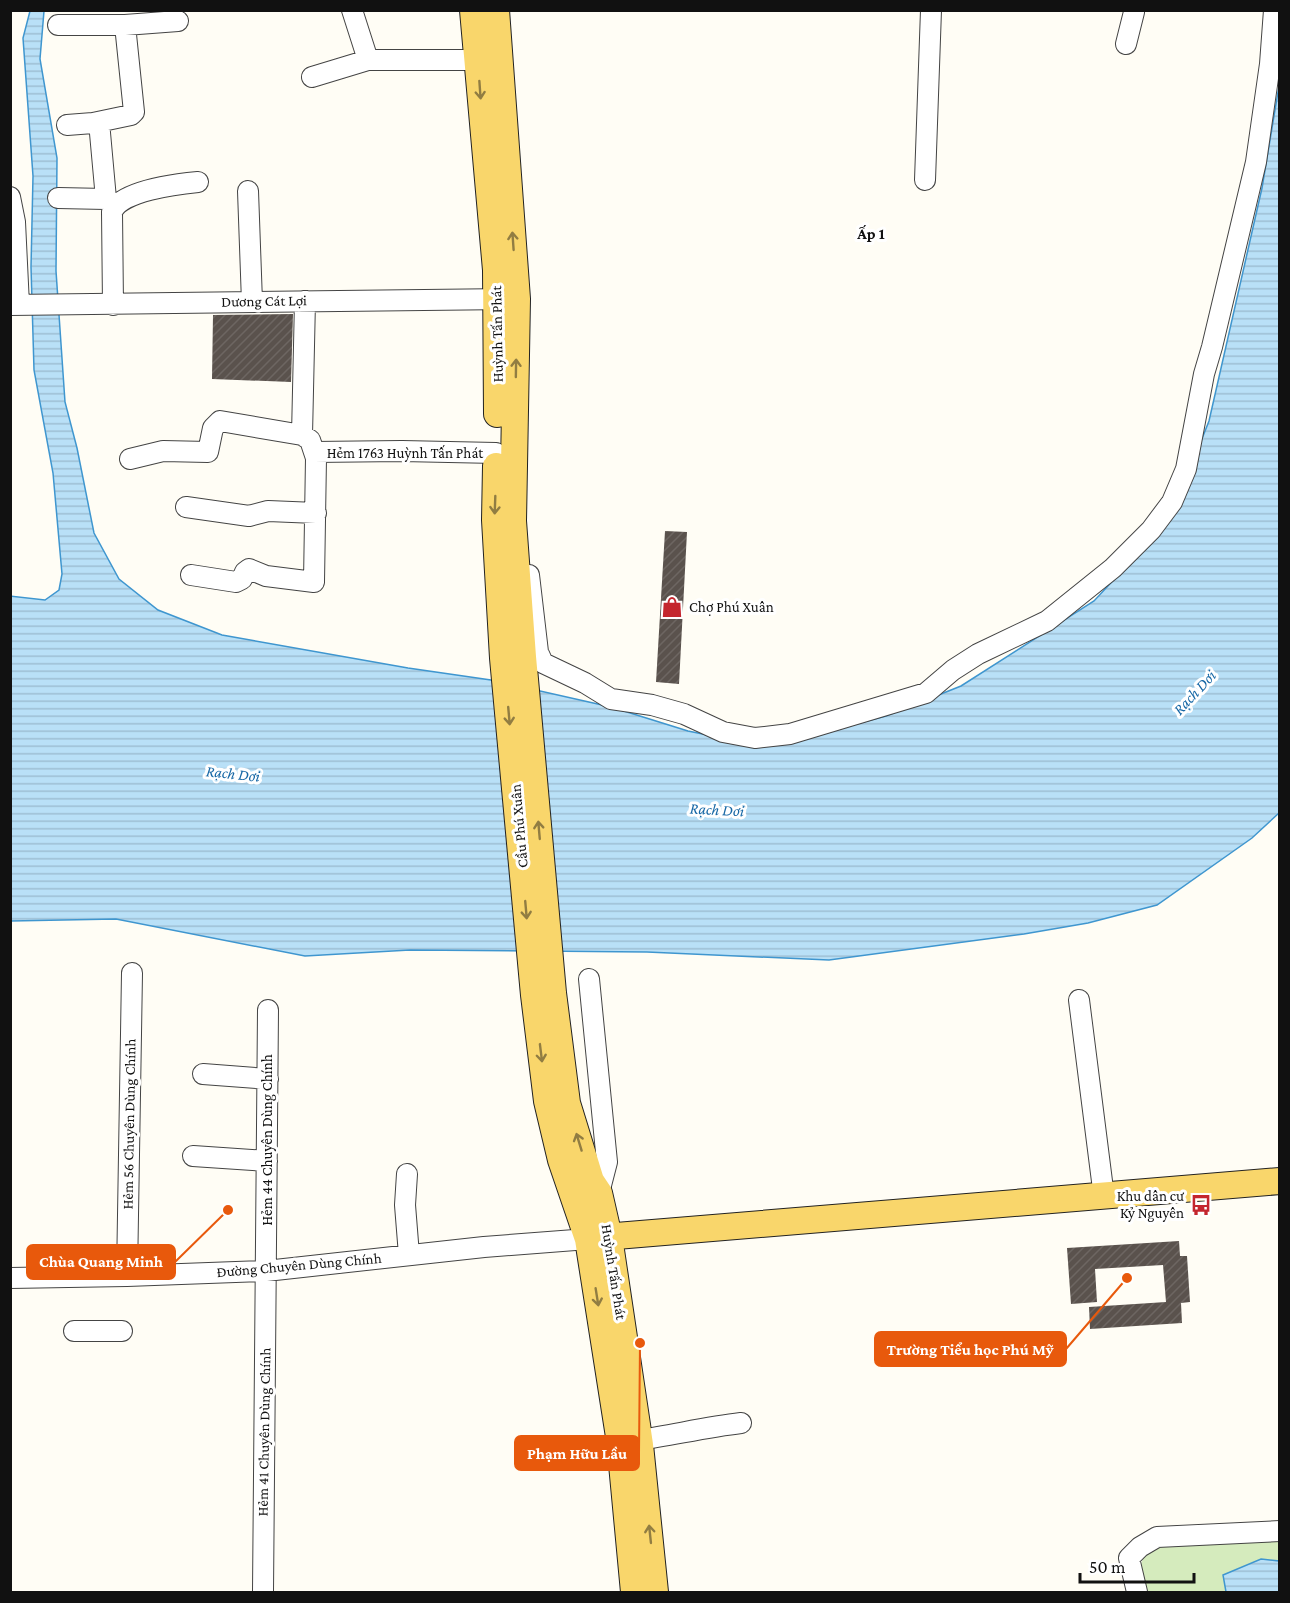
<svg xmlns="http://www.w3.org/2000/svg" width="1290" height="1603" viewBox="0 0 1290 1603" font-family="'Crimson Pro',serif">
<defs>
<pattern id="water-rules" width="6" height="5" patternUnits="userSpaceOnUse" patternTransform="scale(1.5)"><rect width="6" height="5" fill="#b9e0f7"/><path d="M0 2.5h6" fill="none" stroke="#9ebfd3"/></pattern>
<pattern id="building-hatch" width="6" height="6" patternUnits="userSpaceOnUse" patternTransform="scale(1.5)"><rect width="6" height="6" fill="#5a524d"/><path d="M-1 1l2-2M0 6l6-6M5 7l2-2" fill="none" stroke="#6d6662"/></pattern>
</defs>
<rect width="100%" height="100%" fill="#fffdf5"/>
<!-- park -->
<path fill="#d5ebbd" d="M1279,1538V1592H1145C1140,1569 1135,1559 1159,1544Z"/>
<!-- water -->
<path fill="url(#water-rules)" stroke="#3f96cf" stroke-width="1.5" d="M30,11H44L40,59L57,158L56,271L65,402L77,448L94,533L119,579L158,610L222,635L408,668L491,680L611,707L688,731L747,743L806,737L886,716L961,686L1094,601L1134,558L1178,499L1209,421L1262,188L1279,86V813L1252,838L1157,905L1088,923L1024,934L829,960L647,952L410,950L305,956L116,919L11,921L10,596L45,600L59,590L62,574L53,473L34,370L31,267L33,176L23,38Z
M1261,1559L1279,1561V1592H1226L1223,1575Z"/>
<!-- building -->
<path fill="url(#building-hatch)" d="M293,314L291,382L212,379L213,315Z
M665,531L687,532L679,684L656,682Z
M1179,1241L1180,1256H1187L1190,1302L1181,1303L1182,1323L1090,1329L1089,1307L1166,1302L1163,1265L1095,1269L1097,1302L1071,1304L1067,1248Z"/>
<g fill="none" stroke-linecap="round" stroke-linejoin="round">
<defs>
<path id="minor" d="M352,10L368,60H478
M58,25H125L178,21
M1126,44L1134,12
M312,77L368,60
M67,125L93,123L131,115L134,112L125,25
M925,180L931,10
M248,191L252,302
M10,197L15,222L19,305
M58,198L106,199L99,122
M10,305L509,299
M113,305L112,212C120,191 177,184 198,182
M314,452L402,451L496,453
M130,459L163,451L208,452L213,428L220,421L302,435
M186,507L249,516L268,511L316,513
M191,575L236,582L242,579L245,572L249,569L266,576L314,582L316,458L310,440L302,435L305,301
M529,575L538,652L543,663L585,683L611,699L652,705L684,714L723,732L755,738L790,734L926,693L953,670L978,654L1047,621L1113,568L1151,530L1172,502L1186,469L1204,374L1212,347L1256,162L1270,64L1274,10
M589,979L607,1162L599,1193
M1079,1000L1104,1197
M203,1074L268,1079
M193,1156L267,1161
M407,1174L405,1205L409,1255
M127,1276L132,973
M10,1278L127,1276L266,1271L484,1247L588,1239
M74,1331H122
M639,1440C673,1435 707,1427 741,1423
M263,1592L268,1010
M1137,1592L1129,1558L1140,1547L1157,1537L1280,1531"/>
<path id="major" d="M473,10L496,270L497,414
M496,10L517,299L513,521L523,657L553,993L567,1103L591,1181L599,1193L609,1237L640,1445L655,1592
M496,466L495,520L503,658L534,995L547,1101L561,1160L588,1239L620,1443L634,1592
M592,1238L1280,1181"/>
</defs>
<!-- minor casing -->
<use href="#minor" stroke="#444" stroke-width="22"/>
<!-- major casing -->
<use href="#major" stroke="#222" stroke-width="28"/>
<!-- minor -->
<use href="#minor" stroke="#fff" stroke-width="20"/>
<!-- major -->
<use href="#major" stroke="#f9d66b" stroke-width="26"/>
</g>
<!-- one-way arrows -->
<defs><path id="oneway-shaft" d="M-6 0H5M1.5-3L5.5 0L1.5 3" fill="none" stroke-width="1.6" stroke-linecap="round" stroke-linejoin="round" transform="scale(1.5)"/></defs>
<g stroke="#917d42">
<use href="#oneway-shaft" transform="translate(480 90) rotate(86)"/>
<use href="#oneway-shaft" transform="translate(513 241) rotate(-94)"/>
<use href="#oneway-shaft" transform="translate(516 368) rotate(-89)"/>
<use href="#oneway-shaft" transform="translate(495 505) rotate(92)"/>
<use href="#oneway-shaft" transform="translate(509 716) rotate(85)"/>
<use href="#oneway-shaft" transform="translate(539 830) rotate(-95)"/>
<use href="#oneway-shaft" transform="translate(526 910) rotate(85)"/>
<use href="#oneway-shaft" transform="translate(541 1053) rotate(83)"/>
<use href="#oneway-shaft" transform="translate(579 1142) rotate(-107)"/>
<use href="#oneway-shaft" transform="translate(597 1297) rotate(81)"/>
<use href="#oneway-shaft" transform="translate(650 1534) rotate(-96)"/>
</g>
<!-- icons -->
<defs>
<symbol id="shop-bare" viewBox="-9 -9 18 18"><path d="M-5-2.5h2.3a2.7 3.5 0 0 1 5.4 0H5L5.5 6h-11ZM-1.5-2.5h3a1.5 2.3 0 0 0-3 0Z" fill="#c4262e" stroke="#fff" stroke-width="2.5" paint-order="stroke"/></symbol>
<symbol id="bus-bare" viewBox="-9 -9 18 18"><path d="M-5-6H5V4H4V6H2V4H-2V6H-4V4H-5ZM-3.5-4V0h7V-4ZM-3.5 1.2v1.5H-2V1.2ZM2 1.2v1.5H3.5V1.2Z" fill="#c4262e" stroke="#fff" stroke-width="2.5" paint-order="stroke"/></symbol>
</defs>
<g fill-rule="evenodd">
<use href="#shop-bare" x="657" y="592" width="30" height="30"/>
<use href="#bus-bare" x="1186" y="1190" width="30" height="30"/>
</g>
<g text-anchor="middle" stroke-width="6" stroke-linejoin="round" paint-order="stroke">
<!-- street labels -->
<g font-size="15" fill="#111" stroke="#fff">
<text transform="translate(264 301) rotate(-1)" y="5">Dương Cát Lợi</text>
<text transform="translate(497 334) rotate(-91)" y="5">Huỳnh Tấn Phát</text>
<text x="405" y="458">Hẻm 1763 Huỳnh Tấn Phát</text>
<text transform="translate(519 826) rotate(-95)" y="5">Cầu Phú Xuân</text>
<text transform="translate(129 1124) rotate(-89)" y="5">Hẻm 56 Chuyên Dùng Chính</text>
<text transform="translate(267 1140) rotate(-90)" y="5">Hẻm 44 Chuyên Dùng Chính</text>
<text transform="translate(299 1265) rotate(-5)" y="5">Đường Chuyên Dùng Chính</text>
<text transform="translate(614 1272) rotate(81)" y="5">Huỳnh Tấn Phát</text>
<text transform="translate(264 1432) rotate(-89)" y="5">Hẻm 41 Chuyên Dùng Chính</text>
</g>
<!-- poi labels -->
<g font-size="15" fill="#111" stroke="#fff" text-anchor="start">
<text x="689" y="612">Chợ Phú Xuân</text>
<text x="1184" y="1201" text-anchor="end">Khu dân cư<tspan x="1184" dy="17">Kỷ Nguyên</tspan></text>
</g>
<!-- neighbourhood labels -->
<g font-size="16" font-weight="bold" fill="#111" stroke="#fff">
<text x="871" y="239">Ấp 1</text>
</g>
<!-- water labels -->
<g font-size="16" font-style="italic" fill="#1768a6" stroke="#fff">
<text transform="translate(1194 692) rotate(-47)" y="6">Rạch Dơi</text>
<text transform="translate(233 773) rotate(6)" y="6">Rạch Dơi</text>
<text transform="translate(717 809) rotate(3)" y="6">Rạch Dơi</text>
</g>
</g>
<!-- callouts -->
<path fill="none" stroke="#e8590c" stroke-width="2" d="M228 1210L175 1262M1127 1278L1066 1349M640 1343L639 1453"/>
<g fill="#e8590c" stroke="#fff" stroke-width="2">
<circle cx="228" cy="1210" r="6"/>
<circle cx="1127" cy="1278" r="6"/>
<circle cx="640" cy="1343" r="6"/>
</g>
<g fill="#e8590c" stroke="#e8590c" stroke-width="2">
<rect x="27" y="1245" width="148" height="34" rx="6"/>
<rect x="875" y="1332" width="191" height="34" rx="6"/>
<rect x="515" y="1436" width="124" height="34" rx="6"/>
</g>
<g font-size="16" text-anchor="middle" font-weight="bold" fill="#fff">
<text x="101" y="1267">Chùa Quang Minh</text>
<text x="970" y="1355">Trường Tiểu học Phú Mỹ</text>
<text x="577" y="1459">Phạm Hữu Lầu</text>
</g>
<!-- border -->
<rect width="1290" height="1603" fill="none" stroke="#111111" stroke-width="24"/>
<!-- scale -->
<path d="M1080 1573v9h114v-9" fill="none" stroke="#111111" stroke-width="3"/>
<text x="1089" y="1573" font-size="18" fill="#111111" stroke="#ffffff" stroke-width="4.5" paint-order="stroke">50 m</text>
</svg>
